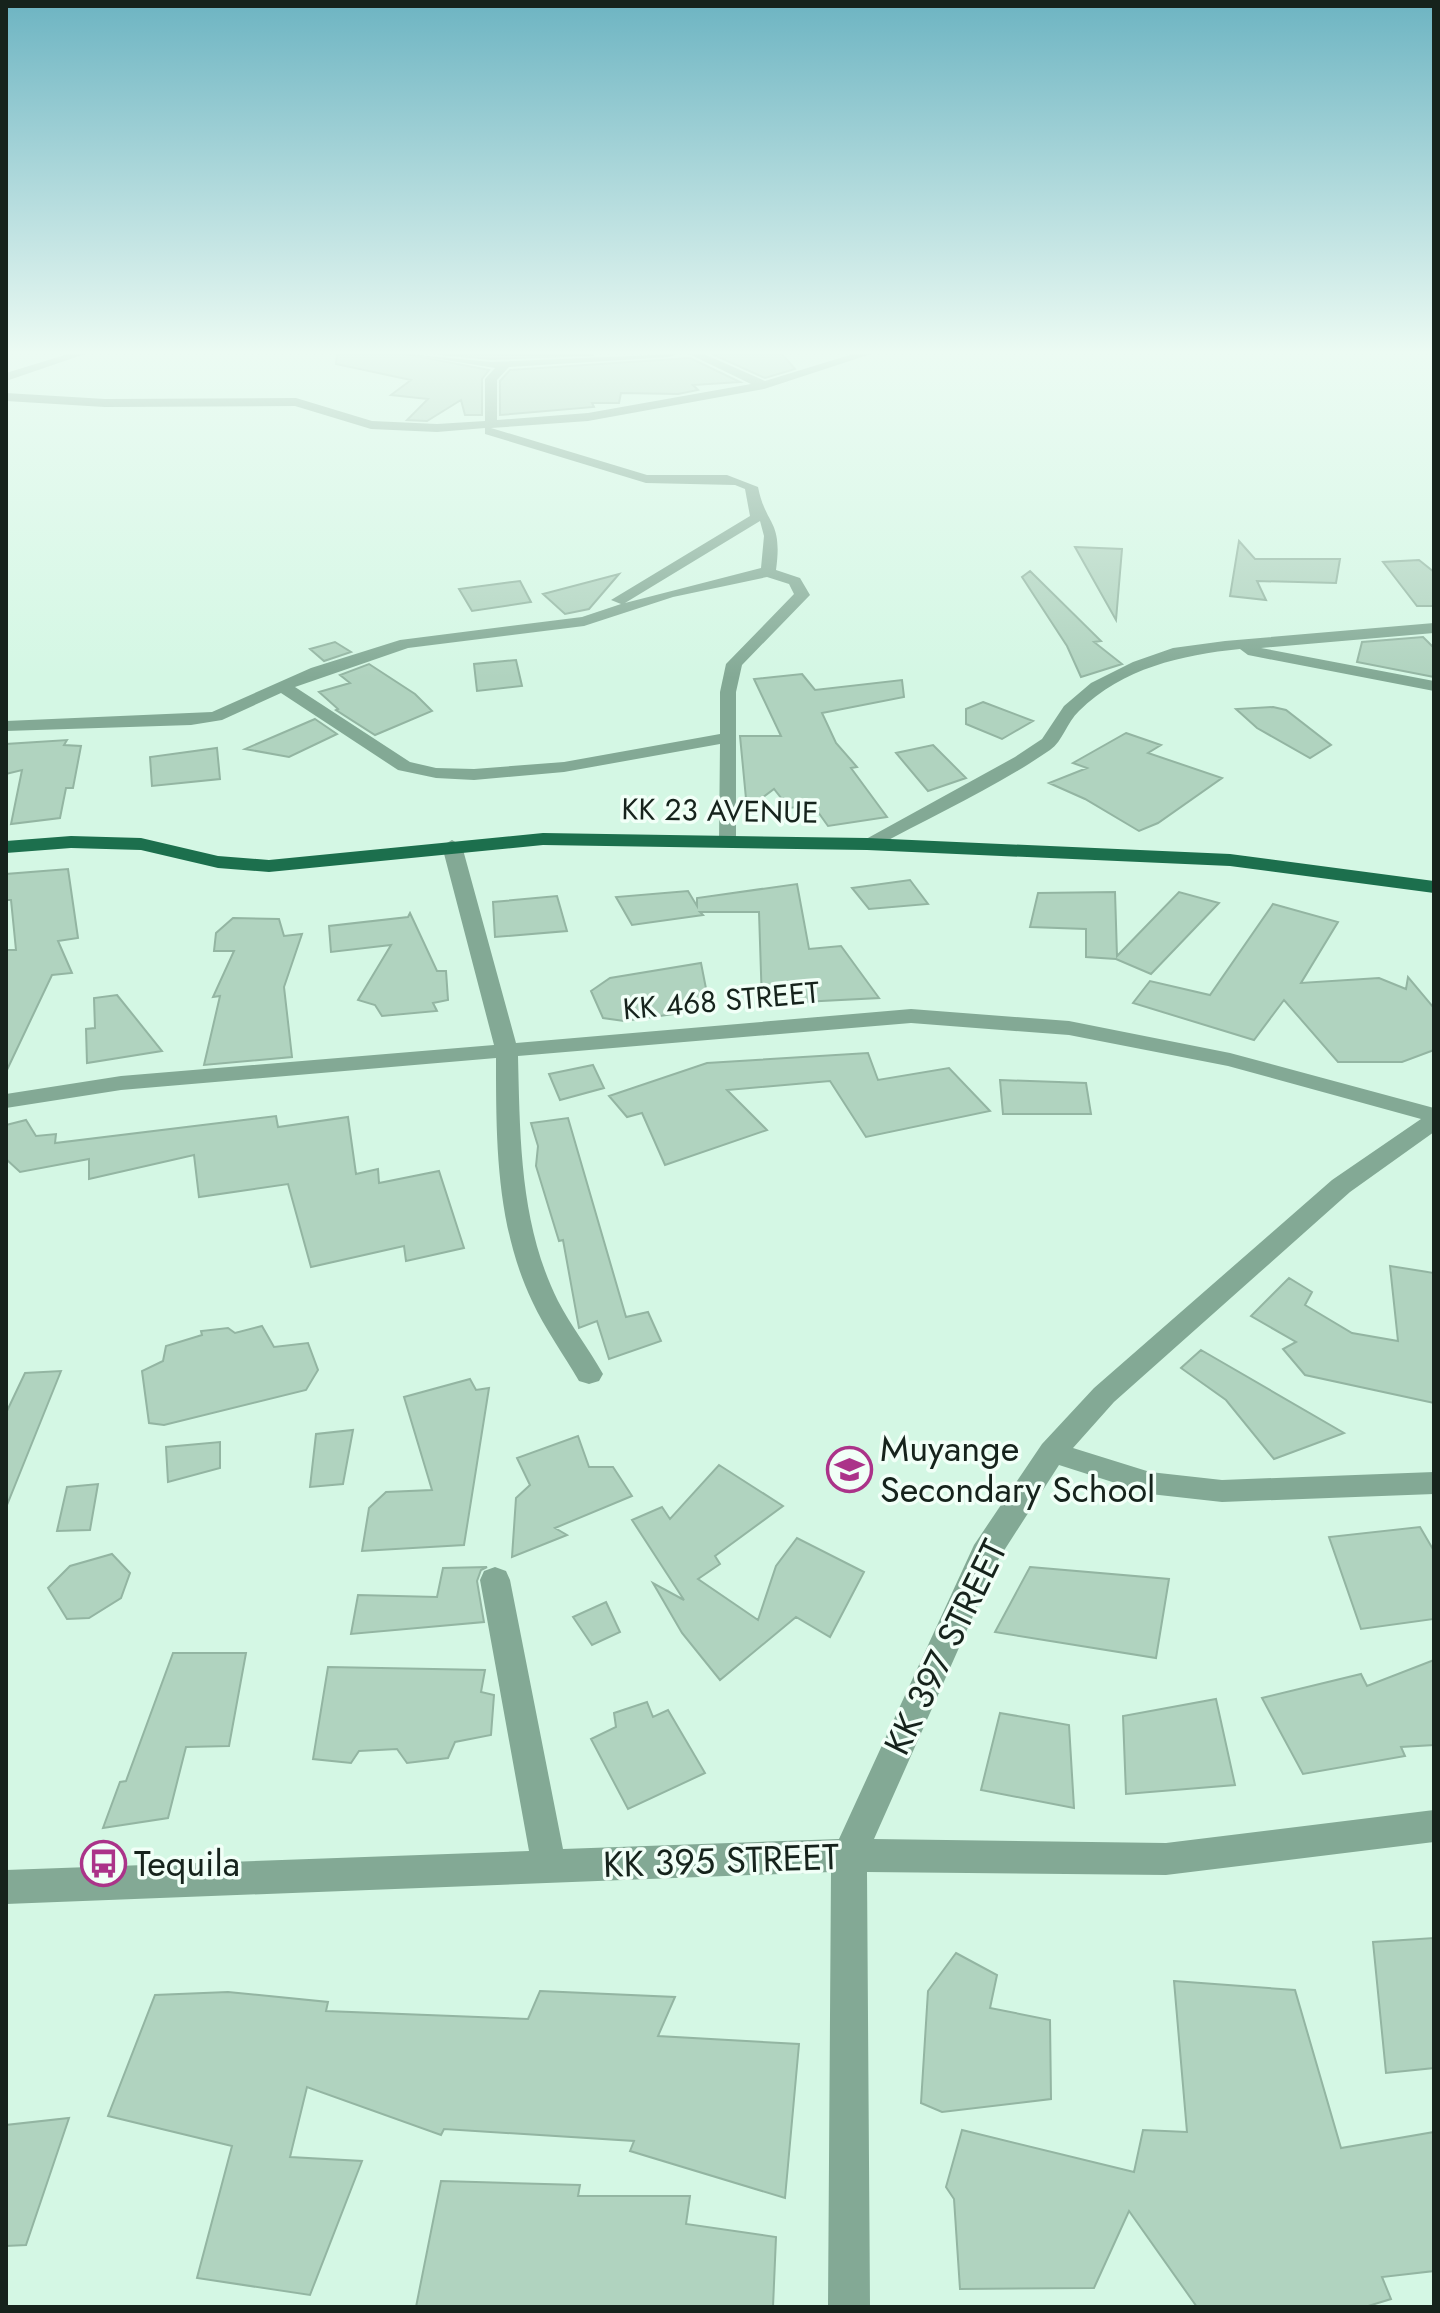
<svg xmlns="http://www.w3.org/2000/svg" width="1440" height="2313" viewBox="0 0 1440 2313" font-family="Jost,sans-serif">
<rect width="100%" height="100%" fill="#d4f7e4"/>
<!-- building -->
<path fill="#b0d3bf" stroke="#93b5a2" stroke-width="2" d="M337,354H405L489,370L482,379V415H465L461,400L427,421L407,420L428,399L391,395L411,380L336,364Z
M438,354L528,355H594L491,359Z
M712,354H782L795,369L765,378Z
M690,358L740,382L693,385L698,390L678,394L621,393L619,403H592L594,407L500,415V381L510,370Z
M1239,541L1255,559H1340L1336,583L1257,581L1266,600L1230,596Z
M1075,547L1122,549L1116,620Z
M1419,560L1434,572V606H1417L1383,562Z
M1030,571L1101,641L1094,642L1122,664L1081,677L1067,646L1022,577Z
M619,574L589,609L565,614L543,594Z
M520,581L531,602L472,611L459,589Z
M1423,637L1434,648V677L1357,662L1362,642Z
M335,642L351,652L324,661L310,649Z
M516,660L522,686L477,691L474,664Z
M369,664L415,694L432,711L375,735L336,710L338,709L319,692L350,683L340,675Z
M802,674L815,690L902,680L904,697L822,713L836,743L857,767L851,768L887,817L828,826L813,805L789,808L774,789L747,809L740,736H781L754,679Z
M983,702L1033,721L1002,739L966,724V709Z
M1273,707L1286,710L1331,745L1310,758L1257,728L1236,709Z
M315,719L337,734L289,757L245,749Z
M1126,733L1161,745L1148,753L1222,778L1158,823L1139,831L1085,799L1049,783L1087,768L1073,763Z
M67,740L64,745L81,746L73,788H66L60,818L11,824L22,770L6,774V744Z
M933,745L966,778L928,791L896,753Z
M217,748L220,779L152,786L150,757Z
M68,869L78,938L58,941L72,973L52,975L6,1072V950H16L11,900H6V874Z
M910,880L928,904L869,909L852,888Z
M797,884L809,949L841,946L879,998L762,1004L759,912H700L703,915L632,925L616,897L688,891L697,906V898Z
M1115,892L1117,956L1179,892L1219,903L1151,974L1116,959L1086,957V929L1030,927L1038,893Z
M557,896L567,931L495,937L493,902Z
M1273,904L1338,922L1301,983L1379,978L1406,989L1408,977L1434,1008V1050L1402,1062H1338L1284,1000L1254,1040L1133,1003L1150,981L1210,995Z
M410,913L437,971H446L448,1000L433,1003L437,1011L382,1016L375,1005L358,1000L391,945L331,952L329,926L408,917Z
M233,918L279,919L284,936L302,934L284,987L292,1057L204,1065L220,996L213,997L234,951H214L216,933Z
M701,963L710,1009L624,1021L603,1018L591,991L610,978Z
M117,995L162,1051L87,1063L86,1029L95,1028L94,998Z
M868,1053L878,1080L949,1068L990,1111L866,1137L830,1081L727,1090L767,1130L665,1165L642,1113L627,1117L609,1096L707,1063Z
M593,1065L604,1088L560,1100L549,1074Z
M1000,1080L1086,1083L1091,1114H1003Z
M276,1116L278,1127L348,1117L356,1174L378,1169L379,1183L439,1171L464,1248L406,1261L404,1246L311,1267L288,1184L199,1197L194,1155L89,1179V1159L20,1172L6,1159V1125L26,1120L36,1136L56,1134L55,1143Z
M568,1118L626,1317L648,1312L661,1341L609,1359L597,1321L579,1328L563,1240L559,1241L536,1166L538,1146L531,1123Z
M1390,1266L1434,1273V1403L1305,1375L1283,1349L1296,1342L1251,1316L1289,1278L1312,1292L1305,1305L1352,1333L1398,1341Z
M262,1326L274,1347L308,1343L318,1370L306,1390L164,1425L149,1423L142,1371L163,1361L166,1346L202,1335L201,1331L228,1328L235,1333Z
M1201,1350L1344,1433L1274,1459L1226,1400L1181,1368Z
M61,1371L7,1505H6V1413L25,1373Z
M470,1379L476,1390L489,1388L464,1545L362,1551L369,1508L386,1492L432,1490L404,1397Z
M353,1430L343,1484L310,1487L316,1434Z
M578,1436L589,1467H613L632,1496L555,1528L567,1535L512,1557L516,1498L530,1485L517,1458Z
M220,1442V1468L168,1482L166,1447Z
M719,1465L783,1506L715,1556L720,1564L698,1579L758,1620L776,1566L797,1538L864,1572L830,1637L796,1617L720,1680L682,1633L653,1583L684,1600L632,1520L662,1507L670,1519Z
M98,1484L90,1530L57,1531L67,1487Z
M1420,1527L1434,1551V1619L1361,1629L1329,1537Z
M112,1554L130,1573L121,1598L89,1618L67,1619L48,1588L70,1566Z
M487,1567L481,1570L477,1581L484,1622L351,1634L358,1595L437,1597L443,1568Z
M1030,1567L1169,1579L1156,1658L995,1632Z
M606,1602L620,1632L592,1645L573,1617Z
M173,1653H246L229,1746L186,1747L168,1818L103,1828L120,1782L126,1781Z
M1434,1660V1745L1401,1747L1405,1756L1303,1774L1262,1698L1361,1674L1367,1686Z
M328,1667L485,1670L481,1692L494,1695L491,1735L455,1742L448,1758L407,1763L397,1749L359,1751L351,1763L313,1759Z
M1216,1699L1235,1785L1126,1794L1123,1716Z
M647,1702L653,1717L668,1710L705,1773L628,1809L591,1739L616,1727L614,1713Z
M1000,1713L1069,1725L1074,1808L981,1790Z
M1434,1938V2068L1386,2073L1373,1942Z
M956,1953L997,1975L990,2008L1050,2020L1051,2099L942,2112L921,2103L928,1991Z
M1174,1981L1295,1990L1341,2148L1434,2132V2271L1382,2277L1391,2299L1365,2307H1197L1129,2211L1094,2288L960,2289L954,2199L946,2187L962,2130L1134,2172L1143,2130L1187,2132Z
M540,1991L675,1997L658,2036L799,2044L785,2198L630,2151L634,2141L444,2129L441,2135L307,2087L290,2157L362,2161L310,2295L197,2278L232,2146L108,2116L155,1995L228,1992L328,2002L326,2011L528,2019Z
M69,2118L26,2245L6,2246V2125Z
M441,2181L580,2185L578,2196H690L686,2224L776,2237L773,2307H416Z"/>
<g fill="none" stroke-linecap="round" stroke-linejoin="round">
<!-- minor -->
<path fill="#83a995" fill-rule="evenodd" d="M68,354H85L6,381V373Z
M408,354L491,362L676,354L670,357L509,367L497,380V420L588,413L751,384L689,354H704L765,381L853,354H871L764,389L588,421L491,428L647,475H727L758,487C766,527 783,519 776,570L800,578L810,595L742,665L736,692V845H722L719,841L720,744L564,772L474,780L436,778L398,770L281,693L222,720L191,725L6,731V721L212,712L311,668L400,640L582,617L621,604L611,600L750,516L745,489L735,485L646,483L485,434V428L437,432L371,429L295,406L105,407L6,401V393L105,399L296,398L372,421L437,424L485,421V379L495,368ZM760,521L764,536L761,568L625,603ZM767,577L789,584L794,594L726,664L720,692V734L564,762L474,769L436,768L410,762L295,687L408,648L584,626L673,597Z
M1434,623V633L1261,648L1434,681V691L1248,655L1240,649C1181,655 1123,668 1079,711C1067,722 1063,741 1050,750C995,788 932,816 874,848H860L857,844L1015,757L1042,739L1064,706L1091,683L1133,662L1173,648L1225,641Z
M452,840L462,846L516,1043L911,1009L1069,1021L1230,1053L1434,1108V1132L1350,1192L1114,1402L1073,1448L1150,1472L1222,1480L1434,1472V1494L1222,1502L1150,1494L1059,1465L998,1560L874,1839L1166,1843L1434,1810V1842L1166,1875L867,1872L870,2307H828L831,1872L6,1904V1870L529,1851L480,1580L484,1571L495,1567L506,1571L510,1580L563,1849L839,1839L974,1545L1042,1444L1094,1388L1332,1180L1421,1119L1228,1066L1069,1035L911,1023L518,1056C520,1139 520,1225 558,1301C571,1326 589,1349 603,1374L599,1381L589,1384L579,1381C564,1355 545,1329 532,1301C496,1225 496,1141 496,1058L121,1090L6,1108V1094L121,1076L494,1045L442,846Z"/>
<!-- major -->
<path fill="#1c6f4d" fill-rule="evenodd" d="M543,833L867,838L1230,854L1434,881V893L1230,866L867,850L543,845L269,872L218,868L141,850L71,848L6,853V841L71,836L141,838L218,856L269,860Z"/>
</g>
<!-- sky -->
<linearGradient id="sky" x2="0" y2="1"><stop stop-color="#6db4c2"/><stop offset="0.52" stop-color="#ecfbf3"/><stop offset="1" stop-color="#ecfbf3" stop-opacity="0"/></linearGradient>
<rect width="1440" height="678" fill="url(#sky)"/>
<!-- icons -->
<defs>
<symbol id="university-ring" viewBox="-11 -11 22 22"><circle r="9.5" fill="#f1fff7" stroke="#ab3389" stroke-width="1.5"/><path d="M0-5L7-2L0 1L-7-2ZM-4 1L0 2.5L4 1V4Q0 6-4 4Z" fill="#ab3389"/></symbol>
<symbol id="bus-ring" viewBox="-11 -11 22 22"><circle r="9.5" fill="#f1fff7" stroke="#ab3389" stroke-width="1.5"/><path d="M-5-6H5V4H4V6H2V4H-2V6H-4V4H-5ZM-3.5-4V0h7V-4ZM-3.5 1.2v1.5H-2V1.2ZM2 1.2v1.5H3.5V1.2Z" fill="#ab3389"/></symbol>
</defs>
<g fill-rule="evenodd">
<use href="#university-ring" x="824" y="1444" width="51" height="51"/>
<use href="#bus-ring" x="78" y="1838" width="51" height="51"/>
</g>
<g text-anchor="middle" stroke-width="7" stroke-linejoin="round" paint-order="stroke">
<!-- street labels -->
<g font-size="30" fill="#16231c" stroke="#f1fff7">
<text transform="translate(720 811) rotate(1)" y="10">KK 23 AVENUE</text>
<text transform="translate(721 1001) rotate(-5)" y="10">KK 468 STREET</text>
</g>
<!-- near-poi labels -->
<g font-size="36" fill="#16231c" stroke="#f1fff7" text-anchor="start">
<text x="880" y="1461">Muyange<tspan x="880" dy="41">Secondary School</tspan></text>
<text x="134" y="1876">Tequila</text>
</g>
<!-- near-street labels -->
<g font-size="36" fill="#16231c" stroke="#f1fff7">
<text transform="translate(945 1647) rotate(-64)" y="13">KK 397 STREET</text>
<text transform="translate(721 1860) rotate(-2)" y="13">KK 395 STREET</text>
</g>
</g>
<!-- border -->
<rect width="1440" height="2313" fill="none" stroke="#16231c" stroke-width="16"/>
</svg>
